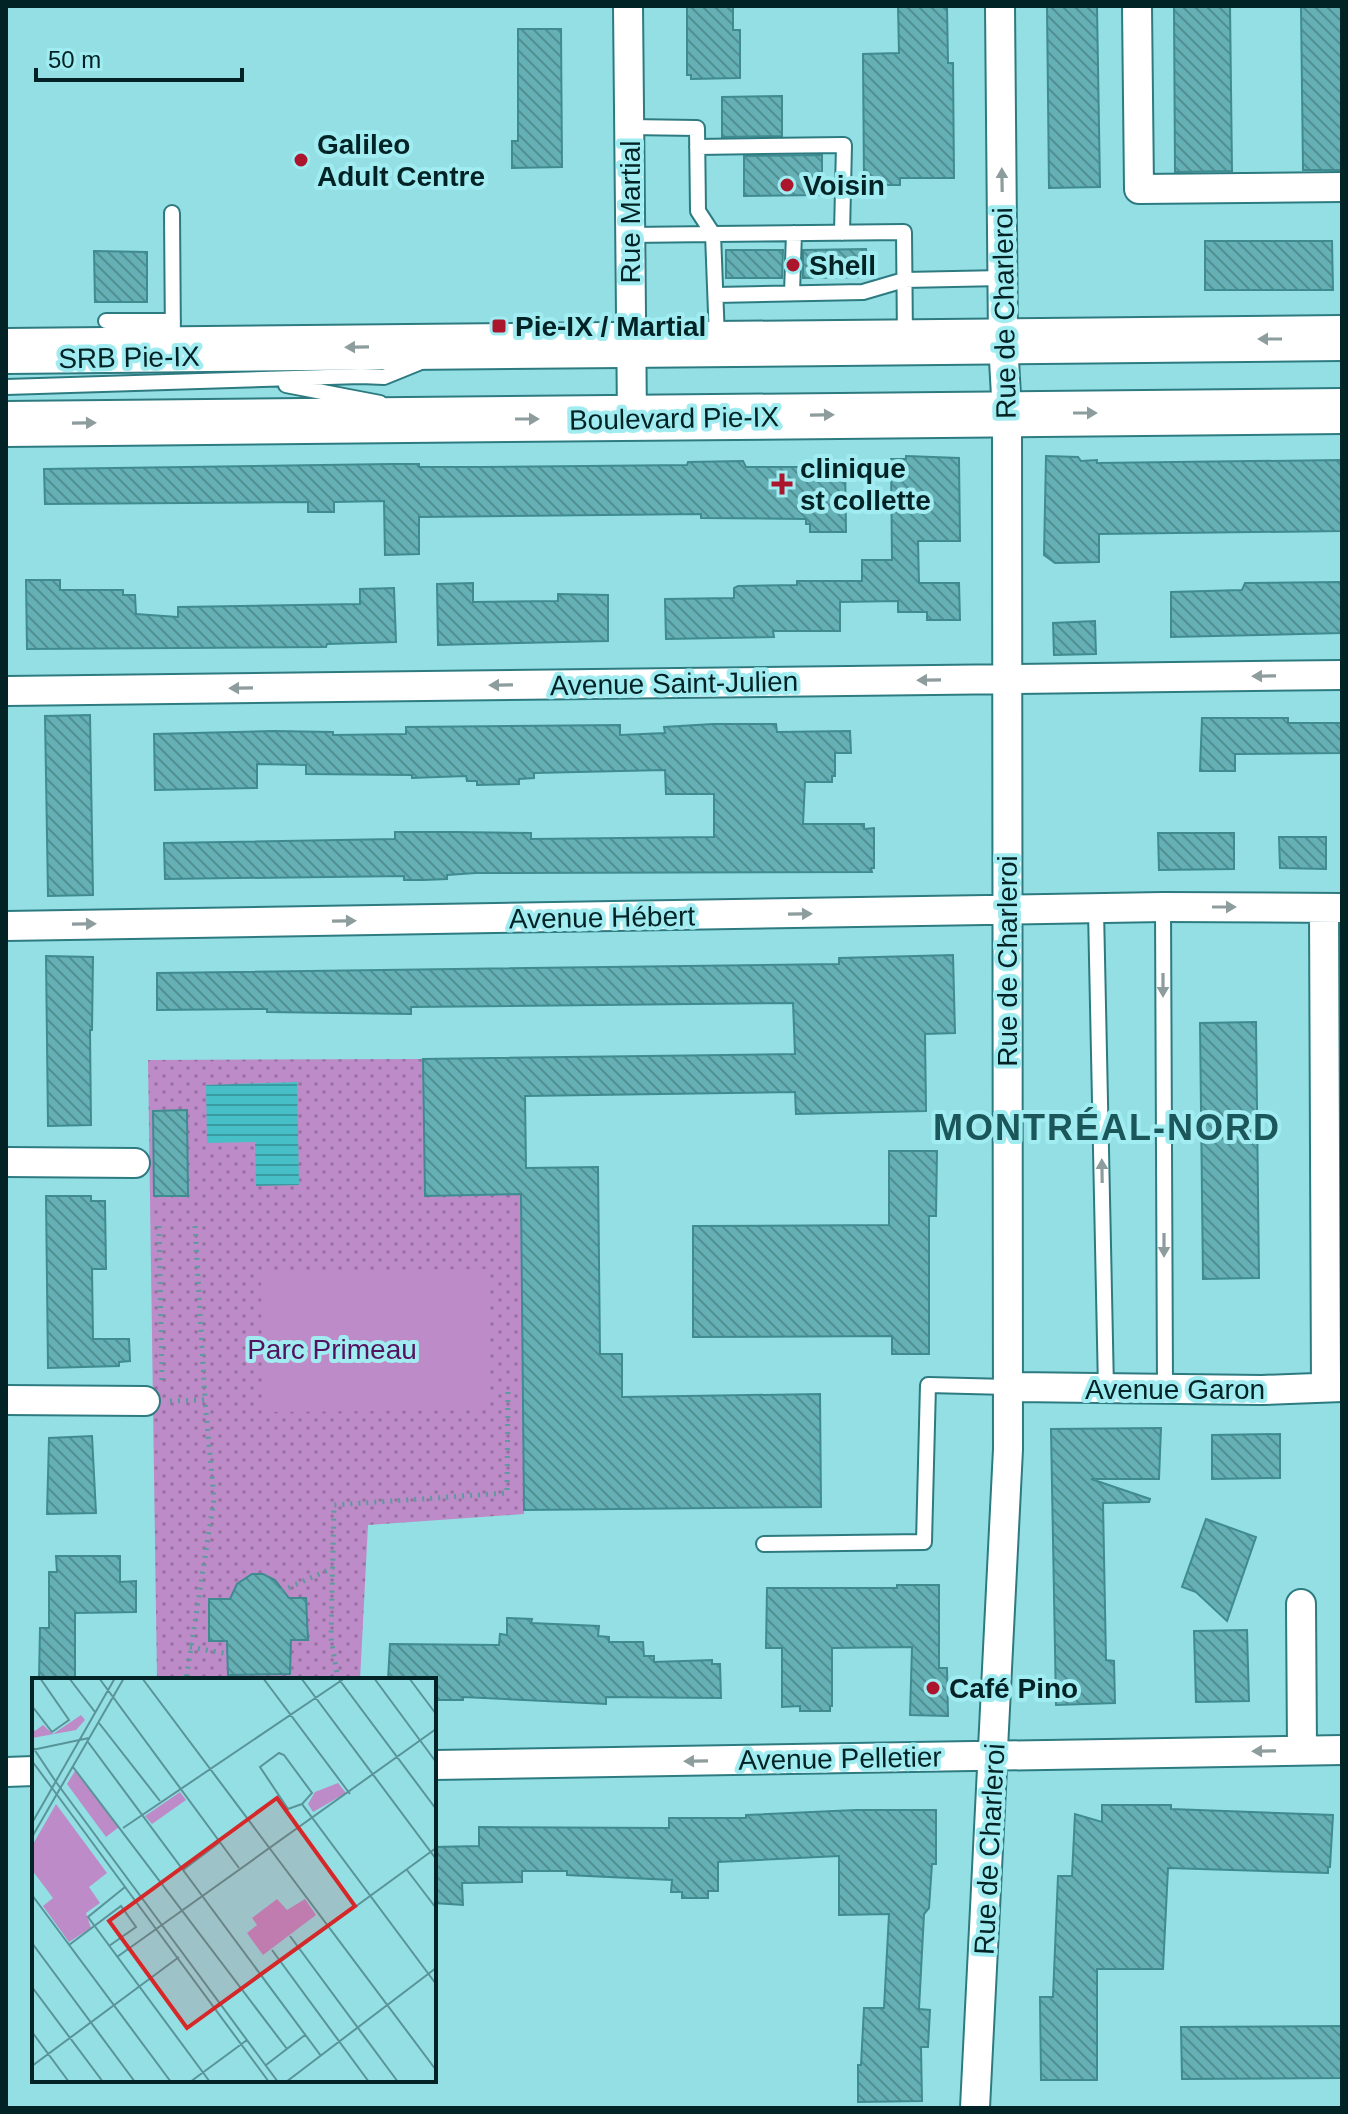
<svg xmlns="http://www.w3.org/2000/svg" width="1348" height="2114" viewBox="0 0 1348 2114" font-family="Helvetica,sans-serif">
<defs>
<pattern id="grass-dots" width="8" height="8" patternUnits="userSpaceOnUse" patternTransform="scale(2)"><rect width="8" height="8" fill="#bd8bc7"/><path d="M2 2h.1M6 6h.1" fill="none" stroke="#9771a1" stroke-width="1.8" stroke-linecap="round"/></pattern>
<pattern id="water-rules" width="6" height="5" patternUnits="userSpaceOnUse" patternTransform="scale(2)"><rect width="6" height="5" fill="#47bfc6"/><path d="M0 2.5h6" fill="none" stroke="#399ba1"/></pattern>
<pattern id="building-back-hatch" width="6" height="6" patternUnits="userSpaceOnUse" patternTransform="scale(2)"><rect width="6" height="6" fill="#65b0b5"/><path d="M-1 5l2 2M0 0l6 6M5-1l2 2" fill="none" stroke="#518f93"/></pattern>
</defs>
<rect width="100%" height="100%" fill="#93dfe4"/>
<!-- grass -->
<path fill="url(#grass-dots)" d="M423,1059L425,1195L521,1194L524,1514L368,1525L360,1680H157L148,1060Z"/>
<!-- garden -->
<path fill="#bd8bc7" d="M488,1269V1410L262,1412L261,1271Z"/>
<!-- water -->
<path fill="url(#water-rules)" d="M297,1082L299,1185L256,1186L255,1142L207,1143L206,1085Z"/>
<!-- building -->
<path fill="url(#building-back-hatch)" stroke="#3f8b90" stroke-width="2" d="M687,6H733V30H740V78L691,79V75H687Z
M898,6H947L948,63H953L954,178H900V185H864L863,54L899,53Z
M1047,6H1097L1100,187L1049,188Z
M1174,6H1230L1232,171L1175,172Z
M1301,6H1342V170H1303Z
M518,29H561L562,167L512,168V141H518Z
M782,96V136L722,137V97Z
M822,155V195L744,196V156Z
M1205,241H1332L1333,290H1205Z
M866,249V277L803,278V250Z
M726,250H783L782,278H726Z
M94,251L147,252V302H95Z
M906,456L959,458L960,541H918L919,583H959L960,620H927V612H898V601L840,602V631H773L774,637L666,639L665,599L734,598V588L738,586L797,585V581H862V560H892L891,459H906Z
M1046,456L1078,457L1081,461L1097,460V463L1342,460V531L1099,534V562L1055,563L1044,555Z
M743,461L746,467H805V462L845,461L846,532H810V524H806V519L701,518V514L419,517V554L385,555L384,501L334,502V512H308V502L45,504L44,469L391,464H419V467H481L687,465L688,462Z
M26,580H60V590H123V595H135L136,614L178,617V607L360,604V589L394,588L396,642L327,644L326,647L27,649Z
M1342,582V633L1171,637V592L1242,590L1245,583Z
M473,583V602L558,601V594L608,595V641L438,645L437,584Z
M1095,621L1096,654L1054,655L1053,623Z
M90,715L93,895L48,896L45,716Z
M1202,718H1288V723H1342V753L1235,754V771H1200Z
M713,724H776L777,732L850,731L851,753H835V776H832V782H805L803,824H864V829L874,828V868H871L872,872L476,873L447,875V879L423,880H404V876L165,879L164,843L395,839V832H455L531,833V839L714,837V794H666L665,770L534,773V778L519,779V784L477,785V781H467L466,776L412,778V775L306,774V765L257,764V788L155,790L154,734L273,731L333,732V735L406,734V727L620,725V735L665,733L664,727Z
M1158,833H1234V869L1159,870Z
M1279,837H1326V869L1280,868Z
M953,955L955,1033L925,1034L926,1111L796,1114L795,1092L525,1096L526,1168L598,1167L600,1354H622V1397L820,1394L821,1507L524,1510L521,1194L425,1196L423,1059L795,1054L793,1003L411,1007V1014L267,1012V1009L157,1010V973L839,964V958Z
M46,956L93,957L92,1030H90L91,1125L48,1126Z
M1256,1022L1259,1278L1203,1279L1200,1023Z
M187,1110L188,1196H154L153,1111Z
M889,1151H937L936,1216H929V1354H892V1336L693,1337V1226L889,1225Z
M46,1196H91V1201H105L106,1269H92L93,1339H129L130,1361L119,1362V1366L48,1368Z
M1161,1428L1159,1479H1091L1150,1499L1149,1502L1103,1503L1106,1660L1114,1661L1115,1703L1056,1705L1051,1429Z
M1280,1434V1478L1212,1479V1435Z
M92,1436L96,1513L47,1514L49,1438Z
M1206,1519L1256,1537L1227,1621L1196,1592L1182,1587Z
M56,1556H120V1582L136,1581V1612L75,1613V1680H39L40,1628H49V1572H57Z
M252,1574H263L275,1580L289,1598H306L308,1640H291L290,1674L228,1675L227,1641H209V1599H230L237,1584Z
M897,1585H939V1668H947L948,1716L910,1715L912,1647L832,1648V1706H830V1711H800V1706L782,1707V1648H766L767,1588H897Z
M507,1618L532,1619L531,1623L599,1626L598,1636L609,1637V1642H643L644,1656H654V1662L712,1660V1664H720L721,1698L606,1697V1704L463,1697V1700H434V1680H388L390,1644L499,1645L500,1634L507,1635Z
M1247,1630L1249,1701L1196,1702L1194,1631Z
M1102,1805H1171V1809L1333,1815L1330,1867H1328V1873L1168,1868L1163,1969H1097V2080H1041L1040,1997H1053L1058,1876H1072L1075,1814L1102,1822Z
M856,1810H936V1864H932L929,1908L924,1914L919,2009L930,2010L928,2047H921L922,2101L858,2102V2065H861L864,2008H884L889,1914L839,1915V1856L718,1862V1891H708V1898H682V1892H671L672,1880L567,1875V1871H522V1882L462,1883L463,1905L434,1903V1847L479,1846V1827L669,1828V1818H746V1815Z
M1342,2026V2078L1182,2079L1181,2027Z"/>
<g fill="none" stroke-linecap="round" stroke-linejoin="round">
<defs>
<path id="service" d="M629,127L697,128L698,211L713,234L904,232L905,338
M697,147L844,145L842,233
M172,213L173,344
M630,235L713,234L717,339
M792,293L794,233
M716,295L863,292L904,280L1003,278
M106,321H173
M286,385L380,403
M6,387L361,376L384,377L421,362
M1163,907L1165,1388
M1096,910L1106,1389
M764,1544L924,1542L928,1385L1008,1387"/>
<path id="minor" d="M628,6L632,418
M1137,6L1139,189L1342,187
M6,691L1342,675
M1324,908L1326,1387
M6,926L1163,907L1342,908
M6,1162L135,1163
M1008,1387L1262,1390L1342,1387
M6,1400L145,1401
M1301,1604L1302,1750
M434,1765L1342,1750
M6,1772L34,1771
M975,2108L1008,1449L1007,414L1003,342L1000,6"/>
<path id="primary" d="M6,351L1342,338
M6,424L1342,411"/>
</defs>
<!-- service casing -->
<use href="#service" stroke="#2d7b80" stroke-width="18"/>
<!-- minor casing -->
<use href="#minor" stroke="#2d7b80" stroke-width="32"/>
<!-- primary casing -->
<use href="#primary" stroke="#2d7b80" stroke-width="48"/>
<!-- path -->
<path stroke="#5e9a9e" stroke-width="5" stroke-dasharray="2 6" stroke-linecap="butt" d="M159,1226L162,1381
M195,1226L205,1400
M170,1401L205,1400L214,1499L186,1680
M281,1591L333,1568
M190,1647L228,1654
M259,1675L260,1680
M338,1680L331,1638L334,1505L507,1493L508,1389"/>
<!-- service -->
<use href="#service" stroke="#fff" stroke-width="14"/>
<!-- minor -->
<use href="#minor" stroke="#fff" stroke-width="28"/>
<!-- primary -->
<use href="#primary" stroke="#fff" stroke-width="44"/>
</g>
<!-- one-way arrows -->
<defs><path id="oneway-solid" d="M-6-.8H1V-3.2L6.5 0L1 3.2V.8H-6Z" transform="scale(2)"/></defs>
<g fill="#8d9c9d">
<use href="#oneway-solid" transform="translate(1002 180) rotate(-91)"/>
<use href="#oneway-solid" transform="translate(1270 339) rotate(180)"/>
<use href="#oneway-solid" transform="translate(357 347) rotate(179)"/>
<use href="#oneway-solid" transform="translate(1085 413)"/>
<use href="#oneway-solid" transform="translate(822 415) rotate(-1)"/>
<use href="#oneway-solid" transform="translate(527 419)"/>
<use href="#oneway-solid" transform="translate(84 423) rotate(-1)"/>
<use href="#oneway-solid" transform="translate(1264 676) rotate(179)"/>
<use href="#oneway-solid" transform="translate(929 680) rotate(179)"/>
<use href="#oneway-solid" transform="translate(501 685) rotate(179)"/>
<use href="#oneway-solid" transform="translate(241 688) rotate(179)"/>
<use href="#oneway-solid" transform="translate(1224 907)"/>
<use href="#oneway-solid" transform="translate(800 914) rotate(-1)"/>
<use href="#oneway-solid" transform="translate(344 921) rotate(-1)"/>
<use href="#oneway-solid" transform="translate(84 924) rotate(-1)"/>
<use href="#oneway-solid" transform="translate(1163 985) rotate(90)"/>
<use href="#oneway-solid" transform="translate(1102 1171) rotate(-91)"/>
<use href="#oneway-solid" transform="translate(1164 1245) rotate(90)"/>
<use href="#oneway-solid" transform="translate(1264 1751) rotate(179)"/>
<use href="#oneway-solid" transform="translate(696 1761) rotate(179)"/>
</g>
<!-- markers -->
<g fill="#ab162d" stroke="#a0ecf1" stroke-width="3">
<circle cx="301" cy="160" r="8"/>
<circle cx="787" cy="185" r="8"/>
<circle cx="793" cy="265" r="8"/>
<rect x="491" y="318" width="16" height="16" rx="4"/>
<path d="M778 472h8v8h8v8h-8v8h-8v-8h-8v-8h8z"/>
<circle cx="933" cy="1688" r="8"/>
</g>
<g text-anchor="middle" stroke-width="8" stroke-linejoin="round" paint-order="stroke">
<!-- poi labels -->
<g font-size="28" font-weight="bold" fill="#022325" stroke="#a0ecf1" text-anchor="start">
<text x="317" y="154">Galileo<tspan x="317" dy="32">Adult Centre</tspan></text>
<text x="803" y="195">Voisin</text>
<text x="809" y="275">Shell</text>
<text x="515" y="336">Pie-IX / Martial</text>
<text x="800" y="478">clinique<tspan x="800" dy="32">st collette</tspan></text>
<text x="949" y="1698">Café Pino</text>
</g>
<!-- street labels -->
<g font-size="28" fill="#022325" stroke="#a0ecf1">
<text transform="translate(630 212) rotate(-90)" y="10">Rue Martial</text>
<text transform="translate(1004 313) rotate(-91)" y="10">Rue de Charleroi</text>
<text transform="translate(129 357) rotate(-1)" y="10">SRB Pie-IX</text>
<text transform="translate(674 418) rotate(-1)" y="10">Boulevard Pie-IX</text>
<text transform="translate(674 683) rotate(-1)" y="10">Avenue Saint-Julien</text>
<text transform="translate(602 917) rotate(-1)" y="10">Avenue Hébert</text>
<text transform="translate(1007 961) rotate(-90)" y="10">Rue de Charleroi</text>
<text x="1175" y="1399">Avenue Garon</text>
<text transform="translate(840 1758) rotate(-1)" y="10">Avenue Pelletier</text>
<text transform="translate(989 1849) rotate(-87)" y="10">Rue de Charleroi</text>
</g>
<!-- park labels -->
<g font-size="28" fill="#53135f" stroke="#a0ecf1">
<text x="332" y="1359">Parc Primeau</text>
</g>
<!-- district labels -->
<g font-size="36" font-weight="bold" letter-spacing="2" fill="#1a565a" stroke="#a0ecf1">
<text x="1107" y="1140">MONTRÉAL-NORD</text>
</g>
</g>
<!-- overview -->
<g transform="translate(32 1678)">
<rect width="404" height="404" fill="#93dfe4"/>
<path d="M49,37L53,42L44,52L0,60V49L3,53L11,47L21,56ZM43,93L87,149L74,159L35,106ZM306,105L314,115L281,134L276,126L283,114ZM148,114L154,122L120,146L113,138ZM24,126L75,195L57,209L68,225L54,235L59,250L37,264L11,228L21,220L0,192V168ZM245,221L255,232L273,221L284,237L231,277L215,255L225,247L220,240Z" fill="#bd8bc7"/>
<path fill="none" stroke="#599498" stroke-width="2" d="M37,0L63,34M67,0L207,190M110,0L404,392M231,0L318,116M269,0L404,181M306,0L404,131M342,0L404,84M377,0L404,36M0,28L20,54L37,42L8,0M67,45L128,123M56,64L289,378M0,68L24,104M0,72L57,60M0,83L20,110M41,89L255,371M24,104L246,404M20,110L237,404M270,126L256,131L228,89L247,75L252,77L280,115L270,126L404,306M0,145L83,0M91,150L313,0M0,159L92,0M151,192L188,164M375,192L404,230M93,209L56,239L178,404M0,217L139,404M258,258L366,404M0,265L103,404M37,267L89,228L104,249L77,268M240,272L337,404M85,279L404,51M0,309L71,404M187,328L404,170M0,354L37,404M234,387L273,357M0,388L147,279M158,404L215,362M254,404L404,290"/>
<path fill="#d62828" fill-opacity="0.15" stroke="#d62828" stroke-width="4" d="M245,120L323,228L155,350L77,243Z"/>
<rect width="404" height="404" fill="none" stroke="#022325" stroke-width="4"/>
</g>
<!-- border -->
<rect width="1348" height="2114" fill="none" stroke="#022325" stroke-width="16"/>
<!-- scale -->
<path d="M36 68v12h206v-12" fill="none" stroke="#022325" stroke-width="4"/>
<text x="48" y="68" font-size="24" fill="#022325" stroke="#a0ecf1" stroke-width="6" paint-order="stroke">50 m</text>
</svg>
